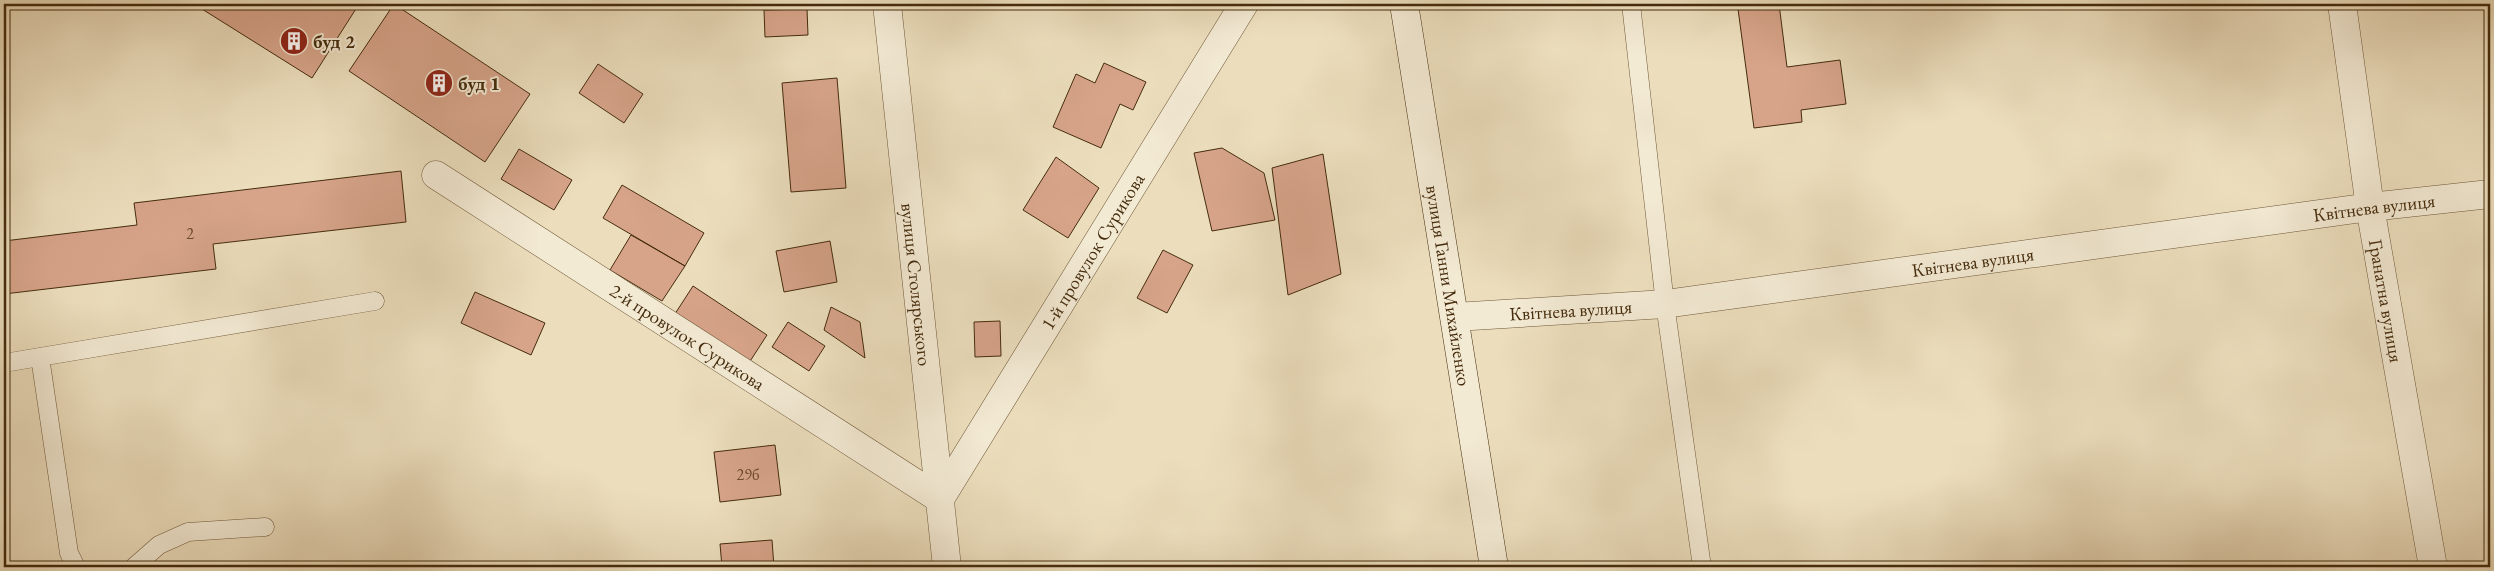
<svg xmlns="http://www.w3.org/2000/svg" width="2494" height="571" viewBox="0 0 2494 571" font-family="'EB Garamond',serif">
<rect width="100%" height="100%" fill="#ecdebd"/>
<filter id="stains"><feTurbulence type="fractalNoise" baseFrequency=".004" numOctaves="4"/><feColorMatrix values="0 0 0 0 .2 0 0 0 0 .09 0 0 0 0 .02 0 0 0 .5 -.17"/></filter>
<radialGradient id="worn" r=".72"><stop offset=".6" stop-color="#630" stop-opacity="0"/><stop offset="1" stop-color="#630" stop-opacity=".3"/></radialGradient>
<!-- building -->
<path fill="#d7a48a" stroke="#452c0d" d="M194,4H359L312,78Z
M394,4L530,94L485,162L349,71Z
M1779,4L1787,67L1840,60L1846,104L1801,110L1802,122L1754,128L1738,9Z
M807,9L808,35L765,37L764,10Z
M1104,63L1146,82L1133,110L1120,104L1101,148L1053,127L1076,74L1095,83Z
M598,64L643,94L624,123L579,93Z
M837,78L846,188L791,192L782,83Z
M1222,148L1264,173L1275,220L1212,231L1194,153Z
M519,149L572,180L554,210L501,179Z
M1323,154L1341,274L1288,295L1272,168Z
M1056,157L1099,188L1068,238L1023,210Z
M401,171L406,222L213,244L216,269L4,294V241L137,225L134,203Z
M622,185L704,233L685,266L603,218Z
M631,235L685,266L662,301L610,270Z
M830,241L837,282L784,292L776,251Z
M1163,250L1193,265L1167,313L1137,298Z
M693,286L767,335L745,369L671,320Z
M475,292L545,323L531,355L461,323Z
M831,307L860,322L865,358L824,330Z
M1000,321L1001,356L975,357L974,322Z
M788,322L825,346L809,371L772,347Z
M775,445L781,495L720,502L714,452Z
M772,540L774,567H722L720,544Z"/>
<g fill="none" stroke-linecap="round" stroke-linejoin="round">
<defs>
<path id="lane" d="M1631,4L1665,304L1702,567
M40,357L69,553L76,567
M4,363L375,301
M134,567L159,545L188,532L265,527"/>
<g id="street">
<path id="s1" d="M887,4L947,567"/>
<path id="s2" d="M2342,4L2370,207L2433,567"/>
<path id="s3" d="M436,175L940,499L1244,4"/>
<path id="s4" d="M1455,317L1665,304L2370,207L2490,194"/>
</g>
<g id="secondary">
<path id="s5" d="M1404,4L1494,567"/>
</g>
</defs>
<!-- lane casing -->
<use href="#lane" stroke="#6f5839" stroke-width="19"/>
<!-- street casing -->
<use href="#street" stroke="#6f5839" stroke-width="29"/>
<!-- secondary casing -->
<use href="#secondary" stroke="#452c0d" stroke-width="29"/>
<!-- lane -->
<use href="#lane" stroke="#f3ead4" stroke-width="18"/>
<!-- street -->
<use href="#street" stroke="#f3ead4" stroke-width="28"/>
<!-- secondary -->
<use href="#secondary" stroke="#f3ead4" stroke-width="28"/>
</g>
<!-- icons -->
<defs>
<symbol id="building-disc" viewBox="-11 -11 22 22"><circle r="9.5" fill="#8f2418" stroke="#f3ead4"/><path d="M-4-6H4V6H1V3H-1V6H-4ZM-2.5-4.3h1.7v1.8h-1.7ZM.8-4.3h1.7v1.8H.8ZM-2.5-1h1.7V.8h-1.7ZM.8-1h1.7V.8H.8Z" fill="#fff"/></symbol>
</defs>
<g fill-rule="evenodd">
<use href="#building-disc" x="278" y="25" width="32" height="32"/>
<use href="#building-disc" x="423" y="67" width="32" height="32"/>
</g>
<g text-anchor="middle" stroke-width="4" stroke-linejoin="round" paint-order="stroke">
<!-- number labels -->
<g font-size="16" fill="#6a4a2c">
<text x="190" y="239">2</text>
<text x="748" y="480">29б</text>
</g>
<!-- poi labels -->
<g font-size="19" font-weight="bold" fill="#452c0d" stroke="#f3ead4" text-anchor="start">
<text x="313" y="48">буд 2</text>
<text x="458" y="90">буд 1</text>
</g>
<!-- street labels -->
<g font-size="19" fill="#452c0d" stroke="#f3ead4">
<text dy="7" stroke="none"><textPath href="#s4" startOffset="926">Квітнева вулиця</textPath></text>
<text dy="7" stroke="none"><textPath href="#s3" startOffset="890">1-й провулок Сурикова</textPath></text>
<text dy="7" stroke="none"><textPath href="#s4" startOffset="521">Квітнева вулиця</textPath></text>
<text dy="7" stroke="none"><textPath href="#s5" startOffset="285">вулиця Ганни Михайленко</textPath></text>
<text dy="7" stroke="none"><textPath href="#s1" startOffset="282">вулиця Столярського</textPath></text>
<text dy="7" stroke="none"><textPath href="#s2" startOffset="300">Гранатна вулиця</textPath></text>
<text dy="7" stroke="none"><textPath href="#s4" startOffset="116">Квітнева вулиця</textPath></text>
<text dy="7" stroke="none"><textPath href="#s3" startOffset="299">2-й провулок Сурикова</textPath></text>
</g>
</g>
<!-- margin -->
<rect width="2494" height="571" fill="none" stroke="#ecdebd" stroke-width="20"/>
<rect x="5" y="5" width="2484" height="561" fill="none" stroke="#452c0d" stroke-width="2.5"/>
<rect x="10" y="10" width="2474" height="551" fill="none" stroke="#452c0d"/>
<rect width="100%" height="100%" filter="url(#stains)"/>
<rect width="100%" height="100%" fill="url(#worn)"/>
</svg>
